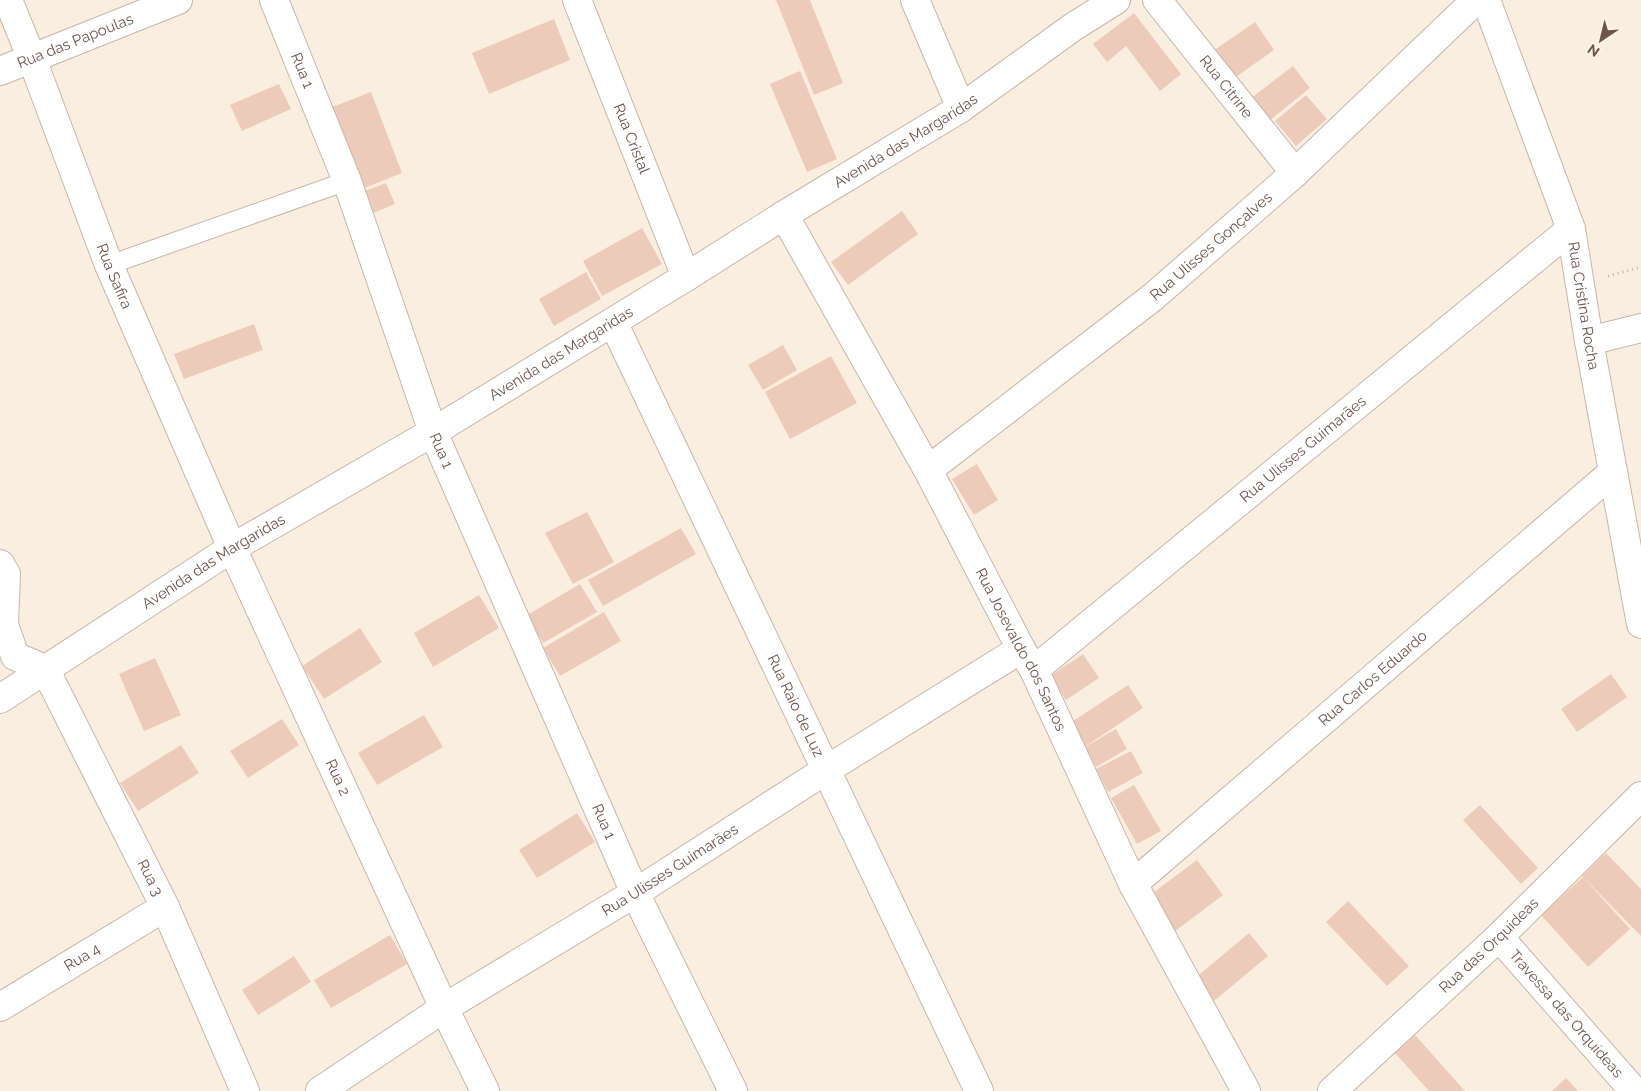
<svg xmlns="http://www.w3.org/2000/svg" width="1641" height="1091" viewBox="0 0 1641 1091" font-family="Raleway,sans-serif">
<rect width="100%" height="100%" fill="#faeee1"/>
<!-- building -->
<path fill="#edcbba" d="M776,0H810L843,83L814,95Z
M1134,13L1181,74L1160,91L1126,46L1107,62L1093,44Z
M554,19L570,60L489,94L472,53Z
M1255,22L1274,50L1233,79L1213,51Z
M1293,66L1310,88L1269,121L1251,98Z
M800,71L837,159L807,172L770,84Z
M279,84L291,109L242,131L230,105Z
M371,92L402,173L357,191L325,110Z
M1306,95L1327,119L1296,146L1275,121Z
M386,183L395,204L371,214L362,192Z
M902,211L918,234L848,285L831,262Z
M642,228L662,264L602,296L583,261Z
M586,272L601,299L554,326L539,299Z
M254,324L263,350L184,379L174,354Z
M783,345L797,370L763,390L748,365Z
M831,356L857,403L790,439L765,392Z
M977,464L998,500L974,515L952,479Z
M587,512L614,562L573,584L545,533Z
M681,528L696,554L603,606L588,580Z
M580,584L597,612L543,643L527,615Z
M479,595L499,628L433,667L414,633Z
M604,612L621,641L560,676L543,648Z
M360,628L382,662L324,699L302,666Z
M1083,654L1099,678L1066,700L1050,676Z
M155,658L181,715L144,731L119,674Z
M1611,674L1627,697L1577,732L1561,709Z
M1128,685L1143,708L1086,746L1070,723Z
M424,715L443,747L377,785L358,753Z
M282,719L299,745L248,778L230,751Z
M1116,729L1127,749L1096,767L1085,747Z
M181,745L199,773L138,811L120,783Z
M1131,751L1143,773L1108,792L1096,769Z
M1134,785L1161,831L1137,844L1111,798Z
M1480,805L1538,868L1521,884L1463,820Z
M577,813L595,842L537,878L519,850Z
M1606,853L1641,889V936L1582,876Z
M1197,860L1223,895L1170,935L1154,892Z
M1583,877L1630,929L1588,967L1541,915Z
M1348,901L1409,966L1387,986L1326,922Z
M1249,933L1268,956L1214,1001L1195,978Z
M390,935L407,964L331,1008L314,980Z
M294,956L311,982L258,1015L242,990Z
M1415,1035L1465,1091H1429L1395,1053Z
M1566,1078L1578,1091H1552Z"/>
<g fill="none" stroke-linecap="round" stroke-linejoin="round">
<defs>
<path id="lane" d="M109,265L347,181"/>
<g id="street">
<path id="s1" d="M8,0L32,59L109,265L232,548L444,1008L485,1091"/>
<path id="s2" d="M274,0L347,181L433,432L635,893L733,1091"/>
<path id="s3" d="M577,0L686,277"/>
<path d="M915,0L961,108"/>
<path id="s4" d="M1157,0L1295,173"/>
<path id="s5" d="M1486,0L1571,229L1589,341L1641,624"/>
<path id="s6" d="M0,71L178,0"/>
<path id="s7" d="M784,215L928,470L1021,649L1034,670L1133,884L1246,1091"/>
<path id="s8" d="M613,322L979,1091"/>
<path d="M1589,341L1641,328"/>
<path id="s9" d="M928,470L1153,297L1295,173L1476,0"/>
<path id="s10" d="M0,564L6,574L4,625L15,656L45,669L165,907L245,1091"/>
<path id="s11" d="M1034,670L1571,229"/>
<path id="s12" d="M0,699L232,548L433,432L686,277L784,215L961,108L1073,27L1116,0"/>
<path id="s13" d="M1133,884L1613,472"/>
<path id="s14" d="M1499,937L1634,1091"/>
<path id="s15" d="M0,1007L165,907"/>
<path id="s16" d="M320,1091L444,1008L635,893L826,770L1021,649"/>
<path id="s17" d="M1332,1091L1499,937L1641,796"/>
</g>
</defs>
<!-- lane casing -->
<use href="#lane" stroke="#c9b5a9" stroke-width="20"/>
<!-- street casing -->
<use href="#street" stroke="#c9b5a9" stroke-width="30"/>
<!-- path -->
<path stroke="#d1ae9e" stroke-width="3" stroke-dasharray="1 4" stroke-linecap="butt" d="M1608,276L1641,267"/>
<!-- lane -->
<use href="#lane" stroke="#fff" stroke-width="18"/>
<!-- street -->
<use href="#street" stroke="#fff" stroke-width="28"/>
</g>
<g text-anchor="middle" stroke-width="4" stroke-linejoin="round" paint-order="stroke">
<!-- street labels -->
<g font-size="15" fill="#6e544a" stroke="#fdf3e6">
<text dy="5" stroke="none"><textPath href="#s6" startOffset="81">Rua das Papoulas</textPath></text>
<text dy="5" stroke="none"><textPath href="#s2" startOffset="76">Rua 1</textPath></text>
<text dy="5" stroke="none"><textPath href="#s4" startOffset="111">Rua Citrine</textPath></text>
<text dy="5" stroke="none"><textPath href="#s3" startOffset="149">Rua Cristal</textPath></text>
<text dy="5" stroke="none"><textPath href="#s12" startOffset="1064">Avenida das Margaridas</textPath></text>
<text dy="5" stroke="none"><textPath href="#s9" startOffset="361">Rua Ulisses Gonçalves</textPath></text>
<text dy="5" stroke="none"><textPath href="#s1" startOffset="296">Rua Safira</textPath></text>
<text dy="5" stroke="none"><textPath href="#s5" startOffset="322">Rua Cristina Rocha</textPath></text>
<text dy="5" stroke="none"><textPath href="#s12" startOffset="659">Avenida das Margaridas</textPath></text>
<text dy="5" stroke="none"><textPath href="#s11" startOffset="348">Rua Ulisses Guimarães</textPath></text>
<text dy="5" stroke="none"><textPath href="#s2" startOffset="481">Rua 1</textPath></text>
<text dy="5" stroke="none"><textPath href="#s12" startOffset="254">Avenida das Margaridas</textPath></text>
<text dy="5" stroke="none"><textPath href="#s7" startOffset="495">Rua Josevaldo dos Santos</textPath></text>
<text dy="5" stroke="none"><textPath href="#s13" startOffset="316">Rua Carlos Eduardo</textPath></text>
<text dy="5" stroke="none"><textPath href="#s8" startOffset="425">Rua Raio de Luz</textPath></text>
<text dy="5" stroke="none"><textPath href="#s1" startOffset="845">Rua 2</textPath></text>
<text dy="5" stroke="none"><textPath href="#s2" startOffset="886">Rua 1</textPath></text>
<text dy="5" stroke="none"><textPath href="#s16" startOffset="414">Rua Ulisses Guimarães</textPath></text>
<text dy="5" stroke="none"><textPath href="#s10" startOffset="362">Rua 3</textPath></text>
<text dy="5" stroke="none"><textPath href="#s17" startOffset="214">Rua das Orquídeas</textPath></text>
<text dy="5" stroke="none"><textPath href="#s15" startOffset="96">Rua 4</textPath></text>
<text dy="5" stroke="none"><textPath href="#s14" startOffset="102">Travessa das Orquídeas</textPath></text>
</g>
</g>
<!-- north arrow -->
<g transform="translate(1601 40) rotate(215)" stroke="#fdf3e6" stroke-width="4" paint-order="stroke">
<path d="M0-4L9 19L0 12L-9 19Z" fill="#6e544a"/>
<text y="-8" font-size="14" font-weight="bold" text-anchor="middle" fill="#6e544a">N</text>
</g>
</svg>
